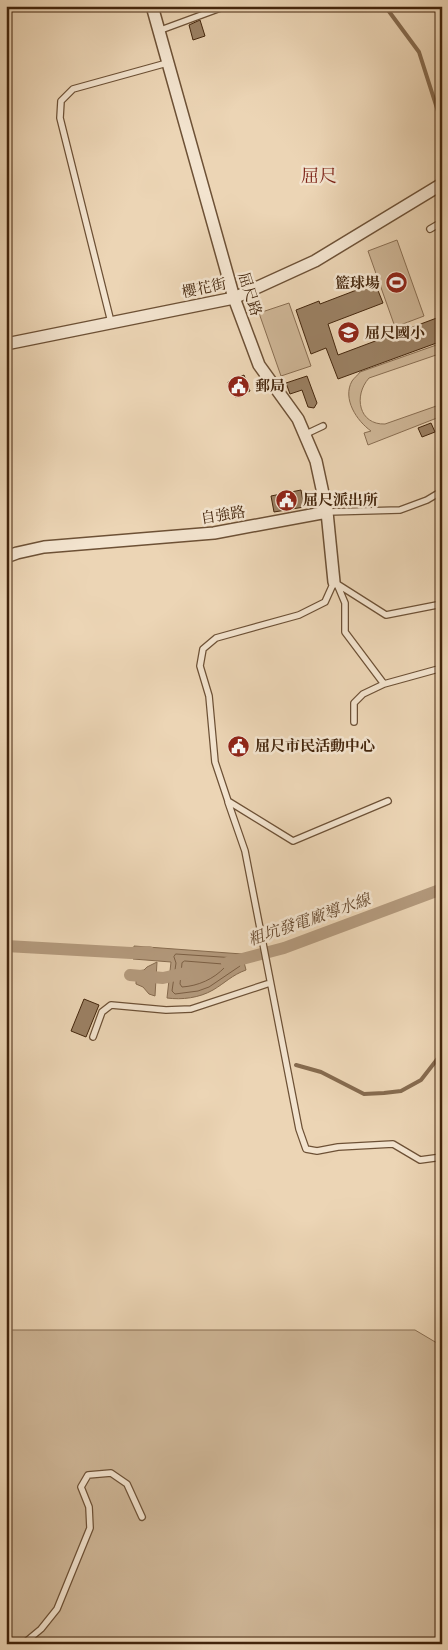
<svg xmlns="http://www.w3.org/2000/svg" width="448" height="1650" viewBox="0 0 448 1650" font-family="'IM FELL Great Primer','Noto Serif TC',serif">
<rect width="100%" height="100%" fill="#ecd5b5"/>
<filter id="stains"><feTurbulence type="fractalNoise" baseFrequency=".004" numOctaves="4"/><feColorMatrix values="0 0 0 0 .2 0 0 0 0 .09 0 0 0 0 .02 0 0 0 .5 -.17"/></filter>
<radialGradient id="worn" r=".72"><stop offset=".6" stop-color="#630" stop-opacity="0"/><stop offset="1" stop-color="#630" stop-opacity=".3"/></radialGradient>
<!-- green -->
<path fill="#cfb798" stroke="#896e52" d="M397,240L424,316L395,327L368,251Z
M289,303L311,366L281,376L259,313Z
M442,343V353L369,378C353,396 359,425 385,424L442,404V416L368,445L364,433L371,431C357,421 342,399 352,381C354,378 358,375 360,372Z
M6,1330H415L442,1346V1644H6Z"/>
<!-- water -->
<path fill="#b3997c" stroke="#866b4f" d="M134,946L242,954L246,970C232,975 225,983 213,990C199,998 182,1000 167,998L171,962L133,959Z
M157,962L155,996L149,994L143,987L136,984V971L144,970L147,967Z"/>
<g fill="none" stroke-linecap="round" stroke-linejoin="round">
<!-- shore -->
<path stroke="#7b5f44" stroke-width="1" d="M176,954L236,958L240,966L209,987L198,991L175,994L172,991L176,963L174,957Z
M185,961L223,964L225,967C214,979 198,986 182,987L180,984L182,963Z"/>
<!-- stream -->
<path stroke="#866b4f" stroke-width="4" d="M385,6L419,52L442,124
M296,1065L321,1072L364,1094L384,1093L401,1091L421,1080L442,1053"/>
<!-- canal -->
<path stroke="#b3997c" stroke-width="12" d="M6,946L131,953L149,952
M227,963L284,948L442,889
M130,975L163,978L185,973"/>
</g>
<!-- building -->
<path fill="#9b8164" stroke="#43250c" d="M200,20L205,36L193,40L189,25Z
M375,283L383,303L328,324L338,355L442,316V341L338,379L326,348L311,354L296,310L319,301L320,304Z
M244,375L250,391L235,397L228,382Z
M307,376L317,403L314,408L308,407L302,390L290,394L286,383Z
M431,423L435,432L422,437L418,428Z
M301,490L304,507L274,512L271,496Z
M84,999L99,1005L86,1037L71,1031Z"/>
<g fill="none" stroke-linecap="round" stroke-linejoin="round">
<defs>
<path id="service" d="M158,31L226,6
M430,229L442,222
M111,322L60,118L61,101L73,89L167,63
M306,434L323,426
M327,512L400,510L427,500L442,491
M337,584L345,603V632L384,684L442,668
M354,722V703L363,694L384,684
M388,801L293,841L228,801L215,762L209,696L200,666L203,649L216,638L299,615L325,602L334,582L386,615L442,604
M228,802L245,851L299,1129L306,1149L317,1151L338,1147L393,1144L420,1160L442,1157
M93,1037L102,1012L111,1005L166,1010L191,1009L270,983
M23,1644L41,1629L57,1609L90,1528L89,1507L81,1487L88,1475L111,1473L127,1484L142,1517"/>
<path id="minor" d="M152,6L234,298L259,365L298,419L316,461L327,512L334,582
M6,344L234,298L315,261L442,184
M6,557L17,553L44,547L214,533L327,512"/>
</defs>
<!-- service casing -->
<use href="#service" stroke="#6d5136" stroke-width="8"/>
<!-- minor casing -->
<use href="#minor" stroke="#6d5136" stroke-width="14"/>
<!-- service -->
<use href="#service" stroke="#f3e4cf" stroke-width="5.5"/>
<!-- minor -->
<use href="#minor" stroke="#f3e4cf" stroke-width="11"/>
</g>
<!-- icons -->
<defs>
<symbol id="stadium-disc" viewBox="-11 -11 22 22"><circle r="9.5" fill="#8f2418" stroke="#f3e4cf"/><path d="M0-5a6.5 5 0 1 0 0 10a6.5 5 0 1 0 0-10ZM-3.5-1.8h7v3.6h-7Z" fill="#fff"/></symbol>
<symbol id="school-disc" viewBox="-11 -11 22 22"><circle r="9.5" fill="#8f2418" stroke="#f3e4cf"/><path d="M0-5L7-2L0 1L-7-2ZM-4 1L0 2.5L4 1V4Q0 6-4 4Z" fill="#fff"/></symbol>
<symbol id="civic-disc" viewBox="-11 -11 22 22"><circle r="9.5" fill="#8f2418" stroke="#f3e4cf"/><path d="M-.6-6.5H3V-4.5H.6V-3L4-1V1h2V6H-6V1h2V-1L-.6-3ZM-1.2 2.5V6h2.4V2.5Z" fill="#fff"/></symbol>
</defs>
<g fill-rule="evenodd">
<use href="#stadium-disc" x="384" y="270" width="25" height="25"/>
<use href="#school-disc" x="336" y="320" width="25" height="25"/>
<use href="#civic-disc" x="226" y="374" width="25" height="25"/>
<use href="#civic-disc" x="274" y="488" width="25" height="25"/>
<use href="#civic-disc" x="226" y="734" width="25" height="25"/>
</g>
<g text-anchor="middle" stroke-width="5" stroke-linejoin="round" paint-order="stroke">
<!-- poi labels -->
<g font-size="15" font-weight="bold" fill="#43250c" stroke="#f3e4cf" text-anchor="start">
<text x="380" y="288" text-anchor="end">籃球場</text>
<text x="365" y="338">屈尺國小</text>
<text x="255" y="391">郵局</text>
<text x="303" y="505">屈尺派出所</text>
<text x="255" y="751">屈尺市民活動中心</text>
</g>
<!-- street labels -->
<g font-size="15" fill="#43250c" stroke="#f3e4cf">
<text transform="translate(204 288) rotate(-12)" y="5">櫻花街</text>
<text transform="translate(250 294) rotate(72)" y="5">屈尺路</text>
<text transform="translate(223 515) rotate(-9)" y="5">自強路</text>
</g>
<!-- water labels -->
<g font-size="16" font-style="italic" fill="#65482e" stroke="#f3e4cf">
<text transform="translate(309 919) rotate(-19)" y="6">粗坑發電廠導水線</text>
</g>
<!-- quarter labels -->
<g font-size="18" fill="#7a1f14" stroke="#f3e4cf">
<text x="319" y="182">屈尺</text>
</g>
</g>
<!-- margin -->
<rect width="448" height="1650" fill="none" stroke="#ecd5b5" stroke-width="25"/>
<rect x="8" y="8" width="433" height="1635" fill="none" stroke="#43250c" stroke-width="2.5"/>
<rect x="12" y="12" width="423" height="1625" fill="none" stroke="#43250c"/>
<rect width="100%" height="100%" filter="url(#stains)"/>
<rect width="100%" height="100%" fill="url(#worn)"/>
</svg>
